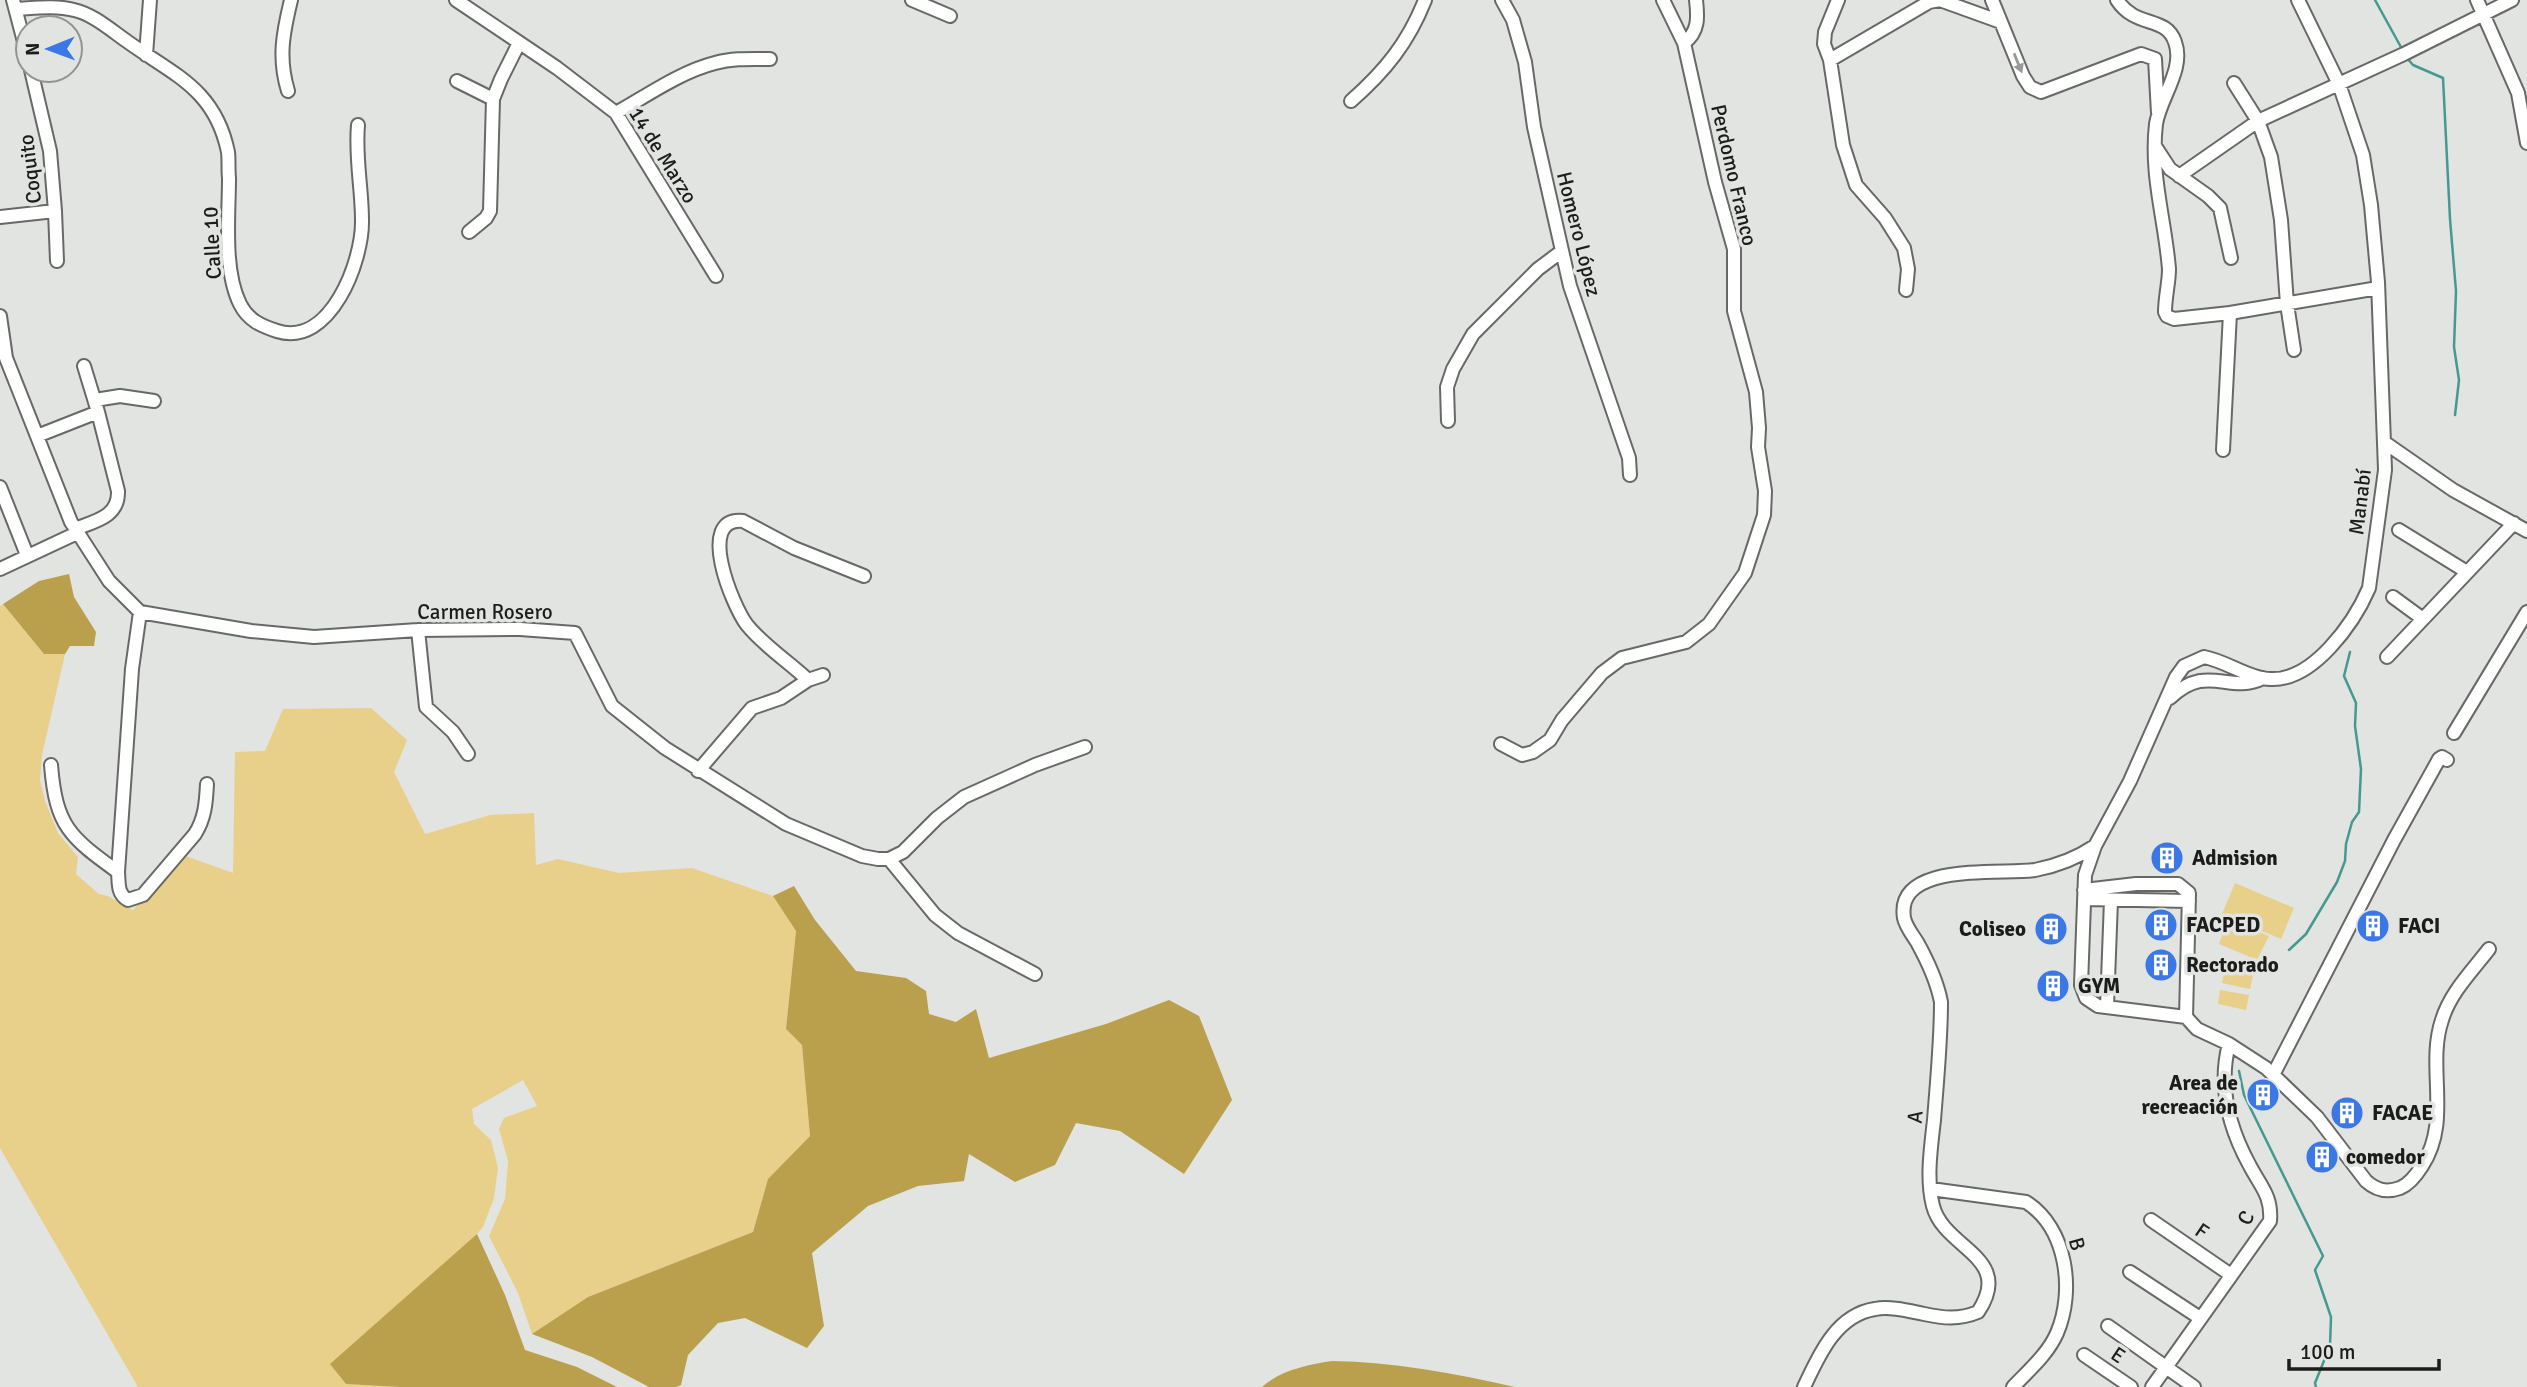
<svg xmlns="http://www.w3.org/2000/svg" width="2527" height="1387" viewBox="0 0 2527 1387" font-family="Signika,sans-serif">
<rect width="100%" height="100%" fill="#e1e4e0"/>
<!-- green -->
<path fill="#e8d08a" d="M3,604L44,654H65L42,755L40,780L45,801L58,833L78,857L76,874L99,894L108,896L133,910L183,855L233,873L235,752L265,751L283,709L371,708L407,740L394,772L425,834L490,815L534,813L536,865L558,859L619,873L692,868L773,896L796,931L786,1029L802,1045L810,1136L768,1179L753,1232L588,1297L532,1334L518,1293L489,1236L505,1199L508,1161L499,1129L504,1118L537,1106L523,1080L472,1109L474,1124L491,1140L498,1168L494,1198L483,1227L346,1384L400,1387H138L0,1148V606Z
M2235,883L2294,908L2281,939L2222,914Z
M2228,920L2269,936L2257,960L2219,944Z
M2225,969L2253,975L2250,989L2222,983Z
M2220,990L2249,995L2246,1010L2218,1004Z"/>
<!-- forest -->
<path fill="#ba9f4c" d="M69,574L74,597L96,632L94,646H70L65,654H44L3,604L39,581Z
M794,886L815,920L856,971L906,978L926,991L929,1014L956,1022L976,1009L989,1058L1106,1024L1169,1000L1199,1016L1232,1100L1184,1174L1120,1131L1076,1123L1055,1165L1015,1182L969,1154L964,1181L918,1186L868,1206L812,1253L824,1326L807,1348L745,1318L718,1323L688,1355L681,1385L676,1387H649L592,1357L532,1334L588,1297L753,1232L768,1179L810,1136L802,1045L786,1029L796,931L773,896Z
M477,1234L505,1295L525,1350L577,1367L617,1387H400L346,1384L330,1364Z
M1332,1361C1394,1362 1454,1373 1515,1387H1262C1281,1370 1307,1365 1332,1361Z"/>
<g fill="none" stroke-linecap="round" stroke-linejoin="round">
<!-- stream -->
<path stroke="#459992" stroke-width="2.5" d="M2375,0L2402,49
M2407,58L2413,65L2443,78L2450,219L2456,291L2454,347L2459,380L2455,415
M2289,950L2306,934L2337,882L2345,861L2346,844L2352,822L2359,812L2361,769L2355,726L2356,703L2344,676L2350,652
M2239,1071L2244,1095L2323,1256L2315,1270L2331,1317L2330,1346L2315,1383L2316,1387"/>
<defs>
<path id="street" d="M13,0L28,57
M456,0L557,68L616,113L716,276
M912,0L950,16
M1502,0L1513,20L1525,62L1534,127L1570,286L1629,458L1630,475
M1838,0L1825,32L1824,44L1830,60L1843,145L1856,185L1885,218L1904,248L1908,269L1906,290
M1992,0L2023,76L2030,87L2041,92L2141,54L2155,59L2158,113
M2117,0C2136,29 2166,15 2175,42C2185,69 2160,98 2156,124C2150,175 2165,219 2169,269C2169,283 2165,297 2165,312L2167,316L2174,319L2230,313
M2298,0L2339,84L2363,155L2371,205L2378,282L2385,470L2369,588C2354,623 2313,681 2271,679C2250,679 2226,661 2204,657L2184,666L2176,677L2130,781L2095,846L2085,875L2081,985L2086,998L2098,1006L2186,1017L2197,1029L2229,1044L2266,1068L2317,1117L2366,1181C2376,1190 2386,1193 2400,1188C2410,1184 2417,1174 2422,1166C2452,1121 2426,1067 2442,1020C2450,993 2472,971 2489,949
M2477,0L2518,93L2527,143
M16,9C35,8 55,5 74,10C93,14 112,31 128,42C174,75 215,89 228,152C229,160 228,169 229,178C229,215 223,270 240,304C248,320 261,326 277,331C330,348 363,261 362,220C362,188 355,158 358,125
M1684,43C1699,32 1698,17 1696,0
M146,55L150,0
M1830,60L1929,2L1940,0L2001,22
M457,81L493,99
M2234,83L2258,121L2271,157L2281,220L2287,304L2294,350
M288,91C278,58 283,33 291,0
M1351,101C1385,71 1408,43 1425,0
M616,113C648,95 680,72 715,63C733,58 751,59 770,59
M2155,146L2170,169L2208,196L2220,208L2231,258
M2179,176L2258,121L2404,54L2512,0
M55,211L57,261
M0,217L55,211L50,151L31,70
M469,232L486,218L490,211L493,99L501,79L519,43
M0,316L6,358L71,522L109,581L140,612L251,631L314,637L418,630L520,629L575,633L612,706L665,748L786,824L862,856L878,859H889L903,852L937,818L964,797L1035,765L1085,747
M95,400L120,396L154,401
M1448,421L1447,387L1453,369L1473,334L1538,269L1562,251
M37,436L98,412L84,366
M2384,442L2453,490L2527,531
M2223,450L2230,313L2378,288
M0,487L27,555
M75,529C95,521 119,517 118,491L98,412
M2399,530L2467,572
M0,569L77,533
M2393,597L2423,619
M140,612L132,669L118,872C119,883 117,894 128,900L143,895L195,834C205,818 206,803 207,784
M418,630L426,707L453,732L468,754
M2387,657L2514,523
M808,680C789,662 764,646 747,625C733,607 695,516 743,521L794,548L864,576
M2170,698C2208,662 2228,695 2263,678
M2454,733L2527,612
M1501,744L1522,755L1533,752L1550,740L1562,720L1602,673L1622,658L1686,642L1709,624L1745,573L1764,515L1765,491L1758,447L1759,428L1756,392L1734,311V249L1715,182L1684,43L1663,0
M51,765C56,827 70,837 118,872
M698,771L752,708L781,698L808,680L823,675
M889,859L935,915L958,933L1035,974
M2084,890L2136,884H2178L2189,893L2186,1017
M2085,899L2189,901
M2107,1007L2111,900
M2273,1075L2394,840L2439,759L2442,757L2447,760
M1931,1189L2026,1202C2067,1228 2075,1291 2057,1333C2048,1354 2029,1370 2013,1387
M2151,1220L2231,1275
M2130,1272L2200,1318
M2108,1326L2194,1387
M2084,1355L2131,1387
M1804,1387C1819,1355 1836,1315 1875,1309C1890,1306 1909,1311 1924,1314C1943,1318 1959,1320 1978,1312C2015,1257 1944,1249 1933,1206C1926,1179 1931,1147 1934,1120C1937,1081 1941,1041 1941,1002C1937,981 1927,960 1917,942C1912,934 1906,927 1904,918C1895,861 2001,875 2035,870C2056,866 2077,858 2095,846
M2152,1387L2270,1221C2272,1196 2261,1187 2250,1166C2229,1128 2218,1086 2229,1044"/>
</defs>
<!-- street casing -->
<use href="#street" stroke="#666966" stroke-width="16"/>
<!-- street -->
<use href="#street" stroke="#fff" stroke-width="12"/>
</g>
<!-- one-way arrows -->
<defs><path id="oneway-solid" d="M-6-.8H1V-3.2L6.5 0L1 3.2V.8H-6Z" transform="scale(1.75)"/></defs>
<use fill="#989998" href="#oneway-solid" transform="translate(2018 63) rotate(68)"/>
<!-- icons -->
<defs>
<symbol id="building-disc" viewBox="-11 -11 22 22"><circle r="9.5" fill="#3c77e6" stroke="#e1e4e0"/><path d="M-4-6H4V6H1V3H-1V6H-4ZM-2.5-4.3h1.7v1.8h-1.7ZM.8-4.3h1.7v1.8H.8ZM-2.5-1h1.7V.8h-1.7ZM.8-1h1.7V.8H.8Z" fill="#fff"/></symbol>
</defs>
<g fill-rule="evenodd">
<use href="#building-disc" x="2148" y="839" width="38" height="38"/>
<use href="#building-disc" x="2142" y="906" width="38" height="38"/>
<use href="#building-disc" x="2354" y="907" width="38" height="38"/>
<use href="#building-disc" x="2032" y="910" width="38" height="38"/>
<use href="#building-disc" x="2142" y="946" width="38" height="38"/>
<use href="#building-disc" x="2034" y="967" width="38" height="38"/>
<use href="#building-disc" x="2244" y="1076" width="38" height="38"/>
<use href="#building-disc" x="2328" y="1094" width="38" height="38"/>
<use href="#building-disc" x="2303" y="1138" width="38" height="38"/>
</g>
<g text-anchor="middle" stroke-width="7" stroke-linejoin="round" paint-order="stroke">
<!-- street labels -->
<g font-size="21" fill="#1b1c1b" stroke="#e1e4e0">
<text transform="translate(663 155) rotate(58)" y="7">14 de Marzo</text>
<text transform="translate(30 169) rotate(-97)" y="7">Coquito</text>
<text transform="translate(1734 175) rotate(77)" y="7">Perdomo Franco</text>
<text transform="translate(1579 234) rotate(76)" y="7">Homero López</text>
<text transform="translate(212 243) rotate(-93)" y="7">Calle 10</text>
<text transform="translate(2360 502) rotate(-83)" y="7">Manabí</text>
<text x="485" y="619">Carmen Rosero</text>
<text transform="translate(1915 1117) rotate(-85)" y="7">A</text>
<text transform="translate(2246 1218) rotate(-63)" y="7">C</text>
<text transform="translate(2202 1231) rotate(34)" y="7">F</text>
<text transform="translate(2077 1244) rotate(74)" y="7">B</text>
<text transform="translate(2118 1355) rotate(34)" y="7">E</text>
</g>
<!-- poi labels -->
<g font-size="21" font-weight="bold" fill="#1b1c1b" stroke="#e1e4e0" text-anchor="start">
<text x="2192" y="865">Admision</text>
<text x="2186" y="932">FACPED</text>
<text x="2398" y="933">FACI</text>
<text x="2026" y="936" text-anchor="end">Coliseo</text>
<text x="2186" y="972">Rectorado</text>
<text x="2078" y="993">GYM</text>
<text x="2238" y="1090" text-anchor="end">Area de<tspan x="2238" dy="24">recreación</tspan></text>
<text x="2372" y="1120">FACAE</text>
<text x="2346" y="1164">comedor</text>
</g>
</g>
<!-- north arrow -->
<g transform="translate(49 49) rotate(269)"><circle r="33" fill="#e1e4e0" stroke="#929491" stroke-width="2"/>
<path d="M0-5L12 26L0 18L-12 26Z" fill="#3c77e6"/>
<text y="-10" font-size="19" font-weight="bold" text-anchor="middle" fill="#1b1c1b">N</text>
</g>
<!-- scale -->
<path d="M2289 1359v10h150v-10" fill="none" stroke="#1b1c1b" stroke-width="3.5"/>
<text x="2300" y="1359" font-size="21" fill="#1b1c1b" stroke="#e1e4e0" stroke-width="5" paint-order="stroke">100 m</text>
</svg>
